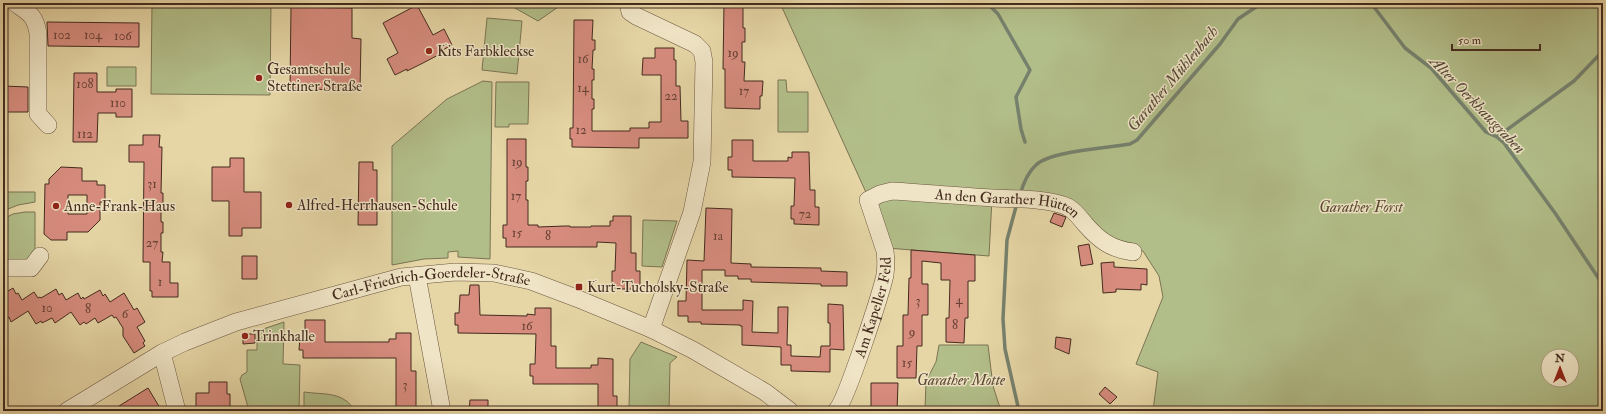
<svg xmlns="http://www.w3.org/2000/svg" width="1606" height="414" viewBox="0 0 1606 414" font-family="'IM FELL Double Pica',serif">
<rect width="100%" height="100%" fill="#e6d6a6"/>
<filter id="stains"><feTurbulence type="fractalNoise" baseFrequency=".005" numOctaves="4"/><feColorMatrix values="0 0 0 0 .2 0 0 0 0 .09 0 0 0 0 .02 0 0 0 .5 -.17"/></filter>
<radialGradient id="worn" r=".72"><stop offset=".6" stop-color="#630" stop-opacity="0"/><stop offset="1" stop-color="#630" stop-opacity=".3"/></radialGradient>
<!-- green -->
<path fill="#b2be89" stroke="#7b7454" fill-rule="evenodd" d="M152,3H271L270,95L151,94Z
M506,3H564L538,21Z
M780,3H1603V411H1153L1158,372L1136,364L1163,297L1159,276L1143,251L1123,249L1076,211L992,198L989,256L887,248L869,199ZM1548,356H1572V380H1548Z
M487,18L522,21L517,74L482,70Z
M107,67H136V86H107Z
M778,80H786L787,92H808V132H778Z
M483,81L492,82L490,259L458,257V251L448,252V258L424,259L392,265V146L447,99Z
M496,82H529L528,124H509V127H495Z
M3,192H35V202L18,205L3,211Z
M25,212H35V257L29,263H3V219L13,214Z
M643,220L677,221L662,267L642,266Z
M284,322L283,364L300,365L299,411H249L240,379L242,375L247,372V350H257V331Z
M641,342L677,357L670,363L669,411H629L630,359Z
M939,345H988L993,386L1001,411H925L926,381L936,362Z
M304,392C325,395 343,391 355,411H304Z"/>
<g fill="none" stroke-linecap="round" stroke-linejoin="round">
<!-- stream -->
<path stroke="#76816d" stroke-width="3.5" d="M987,3L998,14L1030,70L1016,97L1021,129L1025,142
M1371,3L1405,48L1431,68L1486,132L1497,137L1504,143L1555,213L1603,285
M1497,137L1574,81L1603,51
M1020,195C1023,184 1027,173 1036,165C1050,151 1108,148 1130,144L1137,140L1220,44L1238,19L1262,3
M1017,203L1007,240L1003,319L1005,349L1019,411"/>
</g>
<!-- building -->
<path fill="#d78c7e" stroke="#442b1e" fill-rule="evenodd" d="M724,3H743V28H745V42H742V62H745L744,81H763L762,96H760V109L725,108V69H723Z
M417,5L433,35L444,29L452,45L441,51L442,53L423,63L407,71V69L395,75L387,59L398,53L383,23Z
M291,7L352,8V38L361,39L360,90L290,89Z
M574,20H593L592,40H595V50H593L592,69H594V80H592V99H594V109H592V131H630V128H649V122H661V75H642L643,58H655V48H674V60H676V86H680L681,121H688V138H639V148L572,147V139H570V128H573Z
M47,22L139,23V47L48,46Z
M74,73H97V92H116V89H132V117H116V113H98L97,142H73Z
M3,86L28,87V112H3Z
M143,135H160L159,147H162L161,193H163V203H161V222H163V233H161V252H163L162,262H170V283H178V297H152V291H150V262H143L144,162H129V145H143Z
M507,139H526V167H528V181H526V200H528V225H538V227L565,226H570V227H591V226H610V221H613V216H631V253H636V271H640V289H615V284L612,283V271H615L616,243L597,242V247H506V238H503V225H507Z
M732,140H753V161H788V157L792,158V152H809L810,190H815V207H819V225L794,224V219H791V206H794L795,178L732,177V170H728V157H732Z
M230,158H244V192H261V228H242V236H229V201H212V167H230Z
M359,162H373V170H377V225H358Z
M61,167L82,168V181H97V185H105V202H100V220L88,232H67V240H51L44,234L45,184H49V179ZM68,195H87V214H68Z
M706,208L732,209L731,263L751,264V267L821,268V271L847,272V286H821V284L751,282V279H738V276H725V270H702V310H743V300L753,301L752,332L778,333V307H788L787,345H791V356L820,357L821,346H830V323H828V304L843,305L844,350L830,349V372L791,371V365H781V347L742,345V326H740V325L701,324V322H688V316H678V301H686L687,260L704,261Z
M1054,213L1066,217L1062,227L1050,222Z
M1089,244L1093,264L1081,266L1078,246Z
M911,250L975,255V281H968V318H965L964,343L946,342V318H949L950,280H941V263L922,261V284H928V315H922V346H917L916,378H897V346H903V315H908L909,278H911Z
M242,256H257V279H242Z
M1114,262V267L1147,269V285L1141,284V290L1116,289V292L1103,293L1101,263Z
M470,285H479L480,315L527,316V314L535,315V308H551V346H556V368H591V365H598V358L613,359V396H617V411H598V384H533V376H530V364H535L536,334L458,333V325H455V313H459L460,295H469Z
M13,288L16,294L18,293L22,300L34,292L38,298L40,297L41,298L56,289L59,295L62,293L66,300L78,293L81,299L83,297L84,299L100,290L103,296L105,294L110,302L124,293L134,310L137,308L145,322L137,327L145,341L143,343L145,346L134,353L123,336V328L116,317L114,318L112,315L98,323L95,318L86,324L84,322L80,325L71,312L55,323L52,318L42,323L41,321L36,324L28,311L11,322L9,317L3,321V294Z
M305,320H325V342H389V339H396V333H411V371H416V408H414V411H396V358H303V350H299L300,337H305Z
M243,334H255V343L243,344Z
M1056,337L1071,339L1069,354L1055,348Z
M209,382H227V394H230V411L196,410V393H209Z
M871,383H898L897,411H871Z
M1105,387L1117,397L1110,404L1099,394Z
M148,388L160,408L155,411H111Z
M470,400H488V411H469Z"/>
<g fill="none" stroke-linecap="round" stroke-linejoin="round">
<defs>
<g id="minor">
<path d="M15,3C29,13 35,15 38,33V114L48,125"/>
<path d="M628,3L630,12L636,16L695,44L702,51L704,62L702,162L692,212L651,329"/>
<path d="M3,268H31L40,256"/>
<path d="M417,276L442,411"/>
<path d="M162,353L177,411"/>
<path id="s1" d="M67,411L162,353L185,342L236,322L401,277L455,272L494,273L531,281L576,298L651,329L693,350L765,392L790,411"/>
<path id="s2" d="M836,411C846,402 881,293 885,275C886,267 886,259 885,251L868,200L880,194L892,191C926,193 959,196 992,198C1013,199 1049,198 1068,207C1075,211 1080,218 1085,224C1100,241 1111,249 1133,252"/>
</g>
</defs>
<!-- minor casing -->
<use href="#minor" stroke="#6c5640" stroke-width="18"/>
<!-- minor -->
<use href="#minor" stroke="#efe4c5" stroke-width="17"/>
</g>
<!-- markers -->
<g fill="#8f2418" stroke="#efe4c5" stroke-width="1.5">
<circle cx="429" cy="51" r="4"/>
<circle cx="259" cy="78" r="4"/>
<circle cx="289" cy="205" r="4"/>
<circle cx="56" cy="206" r="4"/>
<rect x="575" y="283" width="8" height="8" rx="2"/>
<circle cx="245" cy="336" r="4"/>
</g>
<g text-anchor="middle" stroke-width="3" stroke-linejoin="round" paint-order="stroke">
<!-- number labels -->
<g font-size="13" fill="#694336">
<text x="62" y="39">102</text>
<text x="93" y="39">104</text>
<text x="123" y="40">106</text>
<text x="733" y="57">19</text>
<text x="583" y="63">16</text>
<text x="85" y="88">108</text>
<text x="583" y="92">14</text>
<text x="744" y="95">17</text>
<text x="671" y="100">22</text>
<text x="118" y="107">110</text>
<text x="581" y="134">12</text>
<text x="85" y="138">112</text>
<text x="517" y="166">19</text>
<text x="152" y="188">31</text>
<text x="516" y="200">17</text>
<text x="805" y="218">72</text>
<text x="517" y="237">15</text>
<text x="548" y="240">8</text>
<text x="718" y="240">1a</text>
<text x="152" y="247">27</text>
<text x="160" y="286">1</text>
<text x="959" y="304">4</text>
<text x="918" y="305">3</text>
<text x="47" y="312">10</text>
<text x="88" y="313">8</text>
<text x="125" y="318">6</text>
<text x="955" y="329">8</text>
<text x="527" y="330">16</text>
<text x="912" y="336">9</text>
<text x="907" y="367">15</text>
<text x="405" y="389">3</text>
</g>
<!-- poi labels -->
<g font-size="15" fill="#442b1e" stroke="#efe4c5" text-anchor="start">
<text x="437" y="56">Kits Farbkleckse</text>
<text x="267" y="74">Gesamtschule<tspan x="267" dy="17">Stettiner Straße</tspan></text>
<text x="297" y="210">Alfred-Herrhausen-Schule</text>
<text x="64" y="211">Anne-Frank-Haus</text>
<text x="587" y="292">Kurt-Tucholsky-Straße</text>
<text x="253" y="341">Trinkhalle</text>
</g>
<!-- street labels -->
<g font-size="15" fill="#442b1e" stroke="#efe4c5">
<text dy="5" stroke="none"><textPath href="#s2" startOffset="365">An den Garather Hütten</textPath></text>
<text dy="5" stroke="none"><textPath href="#s1" startOffset="392">Carl-Friedrich-Goerdeler-Straße</textPath></text>
<text dy="5" stroke="none"><textPath href="#s2" startOffset="111">Am Kapeller Feld</textPath></text>
</g>
<!-- park labels -->
<g font-size="15" font-style="italic" fill="#5a4833" stroke="#efe4c5">
<text x="1361" y="212">Garather Forst</text>
<text x="961" y="385">Garather Motte</text>
</g>
<!-- water labels -->
<g font-size="16" font-style="italic" fill="#554838" stroke="#efe4c5">
<text transform="translate(1172 78) rotate(-50)" y="6">Garather Mühlenbach</text>
<text transform="translate(1478 104) rotate(46)" y="6">Alter Oerkhausgraben</text>
</g>
</g>
<!-- margin -->
<rect width="1606" height="414" fill="none" stroke="#e6d6a6" stroke-width="16"/>
<rect x="4" y="4" width="1598" height="406" fill="none" stroke="#442b1e" stroke-width="2"/>
<rect x="8" y="8" width="1590" height="398" fill="none" stroke="#442b1e"/>
<!-- north arrow -->
<g transform="translate(1560 368)"><circle r="19" fill="#efe4c5" stroke="#ab9a82"/>
<path d="M0-3L7 15L0 10L-7 15Z" fill="#8f2418"/>
<text y="-6" font-size="11" font-weight="bold" text-anchor="middle" fill="#442b1e">N</text>
</g>
<!-- scale -->
<path d="M1452 44v6h88v-6" fill="none" stroke="#442b1e" stroke-width="2"/>
<text x="1458" y="44" font-size="12" fill="#442b1e" stroke="#efe4c5" stroke-width="3" paint-order="stroke">50 m</text>
<rect width="100%" height="100%" filter="url(#stains)"/>
<rect width="100%" height="100%" fill="url(#worn)"/>
</svg>
